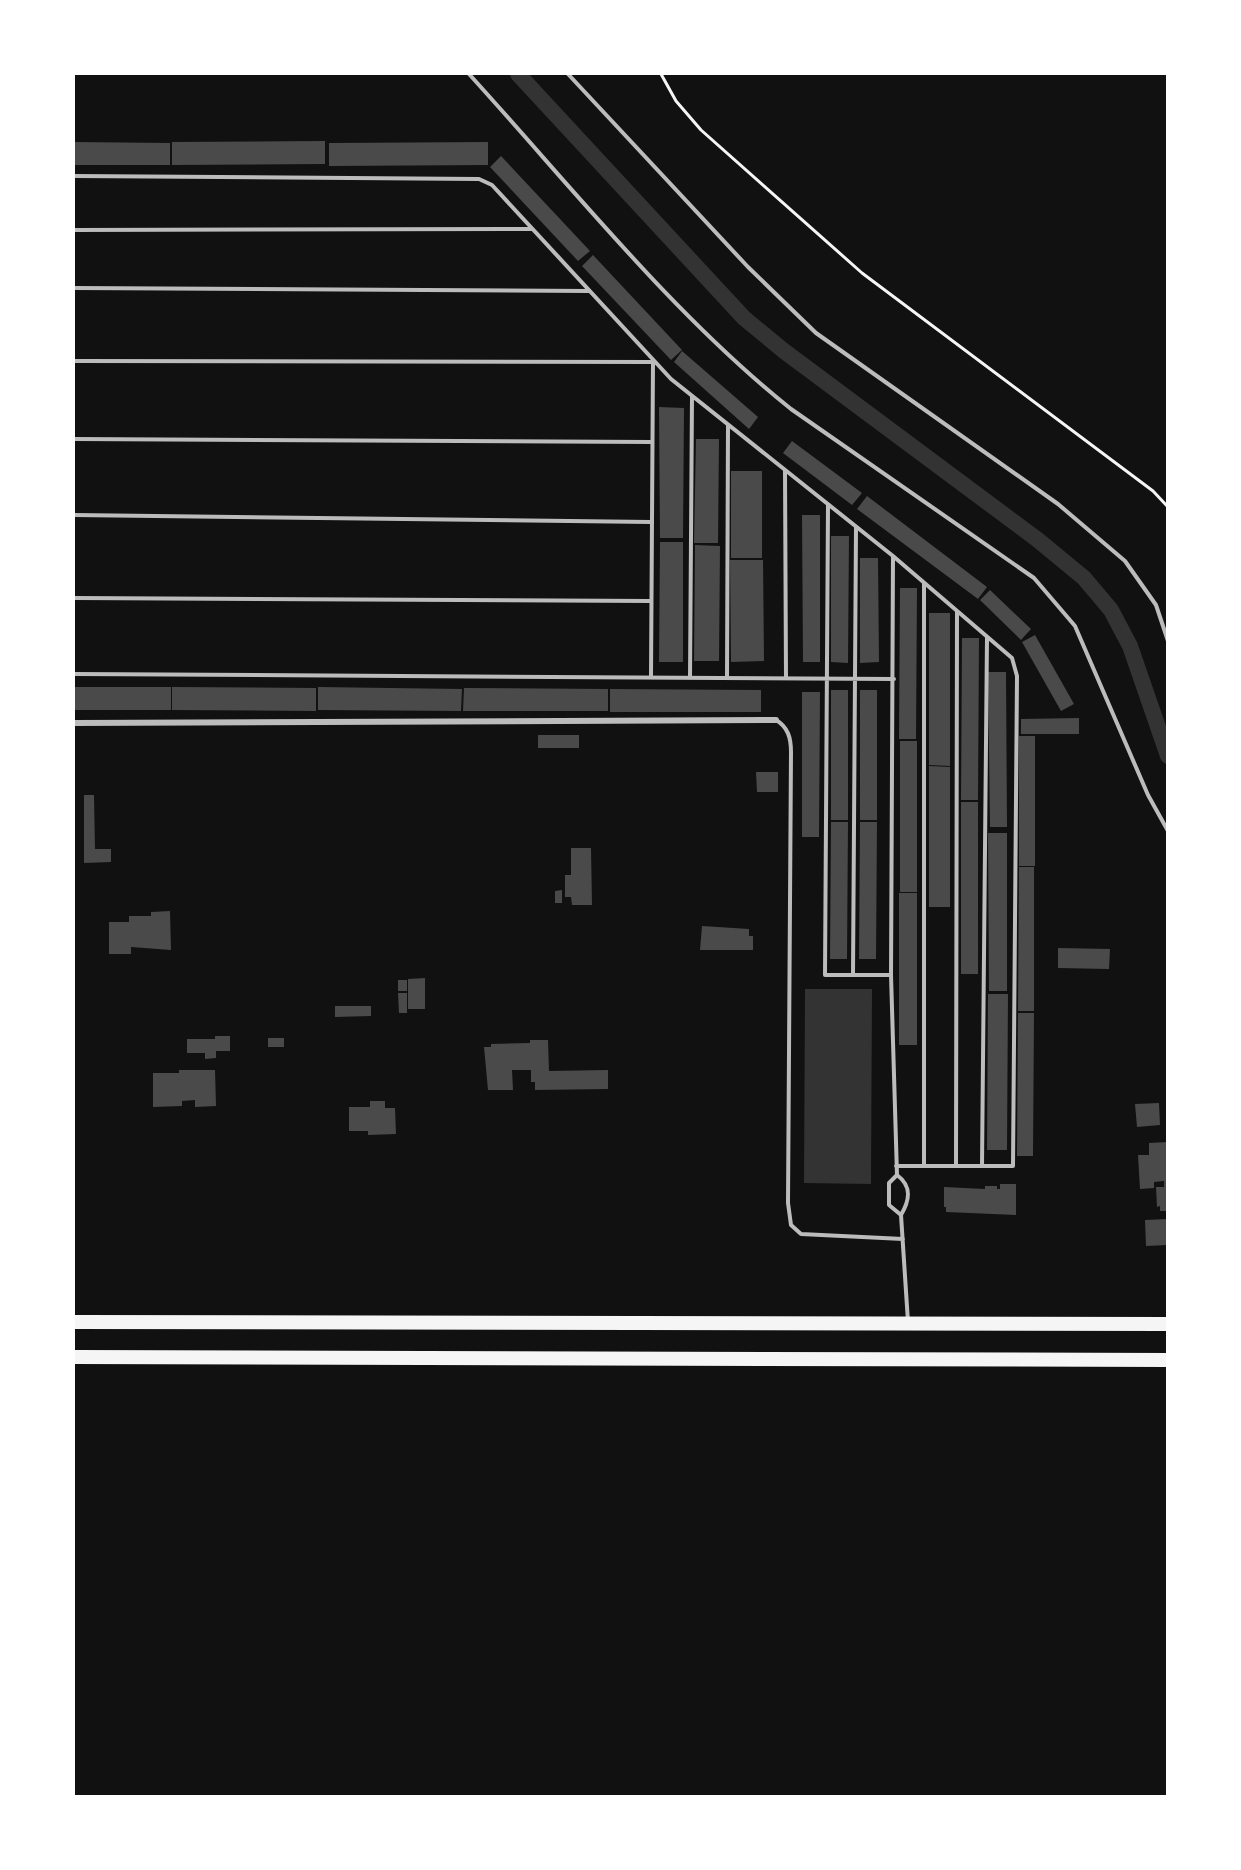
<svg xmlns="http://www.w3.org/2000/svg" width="1241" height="1870" viewBox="0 0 1241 1870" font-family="'Varela Round',sans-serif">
<rect width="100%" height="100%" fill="#111"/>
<!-- water -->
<path fill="#333" d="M805,989H872L871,1184L804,1183Z"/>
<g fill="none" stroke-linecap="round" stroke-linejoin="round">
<!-- canal -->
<path stroke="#333" stroke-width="16" d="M518,74L744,318L784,351L1038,540L1084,578L1111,610L1130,646L1168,756"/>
</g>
<!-- building -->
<path fill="#4a4a4a" d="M325,141V164L172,165V142Z
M74,142L170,143V165H74Z
M488,142V165L329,166V143Z
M501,156L590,251L578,261L490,167Z
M593,255L682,350L671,360L582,266Z
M682,351L758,417L749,429L674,362Z
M659,407L684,408L683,538H660Z
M696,439H719L718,543H694Z
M792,441L862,493L852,505L783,453Z
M731,471H762V558H731Z
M867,496L987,587L978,599L857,509Z
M802,515H820V662H803Z
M831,536H849L848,663L831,662Z
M660,542H683V662H659Z
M695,545L720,546L719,661H694Z
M860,558H878L879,662L860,663Z
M730,560H763L764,661L731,662Z
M900,588H917L916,739H899Z
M990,590L1031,629L1021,640L980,600Z
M929,613H950V766L929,765Z
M1035,635L1074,704L1061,711L1022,642Z
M962,638H979L978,800H961Z
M988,672H1006L1007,827H990Z
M74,687H171V710H74Z
M172,687L316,688V711L172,710Z
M318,687L462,689L461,711L318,710Z
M464,688L608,689V711H463Z
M610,689L761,690V712H610Z
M831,690H848V820H831Z
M860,690H877V820H860Z
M802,692H820L819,837H802Z
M1079,718V734H1021V719Z
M538,735H579V748H538Z
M1019,736H1035V866H1019Z
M900,741H917V892H900Z
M929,766L950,767V907H929Z
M756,772H778V792H757Z
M84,795H94L95,849H111V862L84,863Z
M961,802H978V974H961Z
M831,822H848L847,959H830Z
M860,822H877L876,959H859Z
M988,833H1007V991H989Z
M571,848H591L592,905H572L571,897H565V875H571Z
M1019,867H1034V1011H1018Z
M562,890V903H555V891Z
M899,893H917V1045H899Z
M170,911L171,950L131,947V954H109V922H129V916H151V912Z
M702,926L749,929V936H753V950H700Z
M1058,948L1110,949L1109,969L1058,968Z
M425,978V1009H408V979Z
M398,980H407V991H398Z
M398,993H407V1013H399Z
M988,994H1008L1007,1150H987Z
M335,1006H371V1016L335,1017Z
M1018,1013H1034L1033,1156H1017Z
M215,1036H230V1051H216V1058L205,1059V1053H187V1039H215Z
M268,1038H284V1047H268Z
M530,1040H548L549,1071L608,1070V1089L535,1090V1082H531V1070H512L513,1090H488L484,1047H491V1044L530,1043Z
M179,1070H215L216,1106L195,1107V1100L182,1101V1106L153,1107V1073H179Z
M370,1101H385V1108H395L396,1134L368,1135V1131H349V1107H370Z
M1159,1103L1160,1125L1137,1127L1135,1104Z
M1168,1142V1211H1160V1206L1157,1207L1156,1187H1164V1181L1154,1182V1188L1140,1189L1138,1155H1149V1143Z
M1000,1184H1016V1215L946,1212V1207H944V1187L985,1189V1186H997V1189H1000Z
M1168,1219V1245L1146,1246L1145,1220Z"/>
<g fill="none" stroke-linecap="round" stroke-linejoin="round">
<!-- path -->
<path stroke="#f5f5f5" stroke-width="3" d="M661,74L676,101L701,130L862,273L1153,491L1168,507"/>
<!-- service -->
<path stroke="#bcbcbc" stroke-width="4" d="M469,74C571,186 673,315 791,409L1034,578L1075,626L1148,795L1168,831
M568,74L748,267L816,333L1058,504L1125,561L1156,605L1168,641
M74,176L479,179L492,185L671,379L893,556L891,975L897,1175L889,1183V1205L901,1215
M74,230L532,229
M74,288L589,291
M74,361L653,362L651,677
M74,439L652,442
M785,471L786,678
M828,505L825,975H891
M74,515L651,522
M893,556L1012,658L1017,676L1013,1166H896
M924,583V1166
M74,598L651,601
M74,674L894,679
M690,678L692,396
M727,678L728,425
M776,720C788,727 791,738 791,752L788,1203L791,1225L801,1234L903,1239
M853,975L856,527
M956,1166L957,611
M982,1166L987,637
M897,1175C912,1186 910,1200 901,1215L908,1322"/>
<!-- minor -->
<path stroke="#bcbcbc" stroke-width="6" d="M74,723L776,720"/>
<!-- primary -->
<path stroke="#f5f5f5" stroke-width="14" d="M74,1322L1168,1324
M74,1357L1168,1360"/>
</g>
<!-- border -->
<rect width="1241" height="1870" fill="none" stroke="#ffffff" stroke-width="150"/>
</svg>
